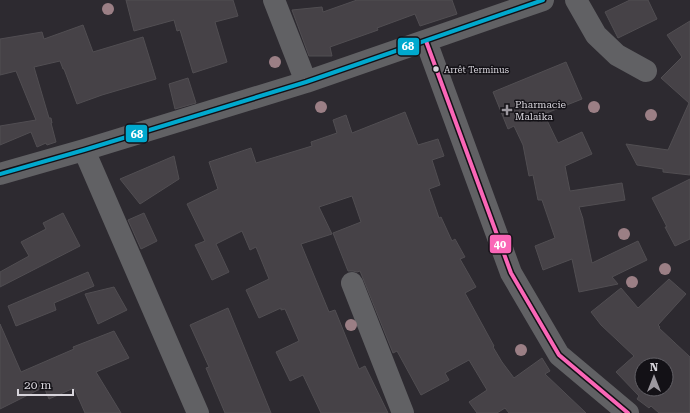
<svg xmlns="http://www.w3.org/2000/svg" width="690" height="413" viewBox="0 0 690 413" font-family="'Roboto Serif',serif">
<rect width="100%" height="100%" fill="#2d2a30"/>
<!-- building -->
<path fill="#464247" stroke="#514e52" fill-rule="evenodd" d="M126,0H233L238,16L215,22L227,62L193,73L180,30L177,31L174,20L134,31Z
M357,0H452L457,14L420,26L415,14L377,28L378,30L330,47L332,56H309L292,10L322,7L323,12Z
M630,0H648L657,19L618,38L605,12Z
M690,21V175L663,172V169L637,165L626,144L668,150L689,103L661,78L682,57L667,35Z
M83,25L93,52L143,37L156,79L102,95L77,104L64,69H63L60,61L34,67L49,118H51L52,123H51L56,142L47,145L46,143L37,147L31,132L0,145V126L36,120L16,71L0,75V39L42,32L44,39Z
M566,62L582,99L544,114L558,143L582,132L592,154L565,166L570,191L622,183L625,200L579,207L583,219V220L592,263L638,241L647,260L612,277L618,284L579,292L572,259L543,270L535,246L555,238L542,200H538L533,175L529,176L523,145L514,126L508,129L493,92Z
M188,78L196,103L175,109L169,84Z
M405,112L418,145L438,139L444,156L432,160L440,185L429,189L439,218L441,217L452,241L455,239L465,257L460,259L476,287L465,293L494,346L493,347L502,362L514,378L542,358L550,371L545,374L586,413H509L505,408L497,413H477L469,402L487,390L469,360L445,373L449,380L421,395L397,351L393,353L360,271L357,272L353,271H348L333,233L361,222L352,196L319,207L332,234L301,244L329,312L335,310L359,369L365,366L388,413H321L303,375L290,381L276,352L299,341L285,309L281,310V308L259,318L246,290L269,279L256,247L250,250L242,231L216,244L229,272L212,280L195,245L205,241L187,204L218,189L209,162L251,148L256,163L312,146L311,142L337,133L333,120L346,115L352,133Z
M174,156L179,179L140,204L120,179Z
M690,179V239L675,246L665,227H667L652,198Z
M63,213L80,246L0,287V272L29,256L21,242L46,229L43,223Z
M144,213L157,241L141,249L128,220Z
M88,272L94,286L54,303L56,310L16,326L8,306Z
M669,279L686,294L658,325L660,327L659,328L690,357V413H659L651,406L649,408L637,399L639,396L616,372L634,356L601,325L591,312L621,288L638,308ZM642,365H666V389H642Z
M114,287L127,310L98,324L85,294Z
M228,308L271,413H225L206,368L209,367L190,325Z
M0,324L21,372L74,349L73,347L114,331L129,358L96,372L121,413H85L74,388L49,399L44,387L0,409Z"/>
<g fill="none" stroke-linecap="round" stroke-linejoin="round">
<!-- minor -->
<path stroke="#616164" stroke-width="22" d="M274,0L306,82
M576,0L596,35L617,55L646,71
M426,41L511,273L559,355L628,413
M84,150L198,413
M0,174L84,150L306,82L543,0
M352,283L403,413"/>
<defs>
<path id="bus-1" d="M426,41L511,273L559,355L628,413"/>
<path id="bus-2" d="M0,174L84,150L306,82L543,0"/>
</defs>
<!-- bus-1 casing -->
<use href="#bus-1" stroke="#131116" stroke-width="7"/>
<!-- bus-2 casing -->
<use href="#bus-2" stroke="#131116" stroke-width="7"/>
<!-- bus-1 -->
<use href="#bus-1" stroke="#fa66b7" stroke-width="4"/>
<!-- bus-2 -->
<use href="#bus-2" stroke="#00a9ce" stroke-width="4"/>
</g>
<!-- trees -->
<g fill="#9b7f85">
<circle cx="108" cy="9" r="6"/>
<circle cx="275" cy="62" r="6"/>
<circle cx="321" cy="107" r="6"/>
<circle cx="594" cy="107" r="6"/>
<circle cx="651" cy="115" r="6"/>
<circle cx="624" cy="234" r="6"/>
<circle cx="665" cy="269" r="6"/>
<circle cx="632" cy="282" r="6"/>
<circle cx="351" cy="325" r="6"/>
<circle cx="521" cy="350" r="6"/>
</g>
<!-- markers -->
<circle fill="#d7d4db" stroke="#131116" stroke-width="1.5" cx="436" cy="69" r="3.5"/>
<path fill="#9c989f" stroke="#131116" stroke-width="1.5" d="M505 104h4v4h4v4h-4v4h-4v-4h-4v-4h4z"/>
<g text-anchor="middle" stroke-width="3" stroke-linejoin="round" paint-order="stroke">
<!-- bus labels -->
<g font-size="9" fill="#d7d4db" stroke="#131116" text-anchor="start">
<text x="444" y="73">Arrêt Terminus</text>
</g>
<!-- poi labels -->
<g font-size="10" fill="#d7d4db" stroke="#131116" text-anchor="start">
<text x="515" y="108">Pharmacie<tspan x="515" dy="12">Malaika</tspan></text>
</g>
</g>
<g stroke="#131116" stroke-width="1.5">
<rect x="397" y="37" width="23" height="19" rx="4" fill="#00a9ce"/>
<rect x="125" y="124" width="23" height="19" rx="4" fill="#00a9ce"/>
<rect x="489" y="234" width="23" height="20" rx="4" fill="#fa66b7"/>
</g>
<g font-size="11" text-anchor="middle" font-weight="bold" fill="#fff">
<text x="408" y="50">68</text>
<text x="137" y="138">68</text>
<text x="500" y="248">40</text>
</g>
<!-- north arrow -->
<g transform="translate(654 377)"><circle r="19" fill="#131116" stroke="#615f65"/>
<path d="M0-3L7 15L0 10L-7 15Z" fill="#9c989f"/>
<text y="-6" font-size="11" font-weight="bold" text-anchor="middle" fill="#d7d4db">N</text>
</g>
<!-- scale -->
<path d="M18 389v6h55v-6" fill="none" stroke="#d7d4db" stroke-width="2"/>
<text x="24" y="389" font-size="12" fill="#d7d4db" stroke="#131116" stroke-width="3" paint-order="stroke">20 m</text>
</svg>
